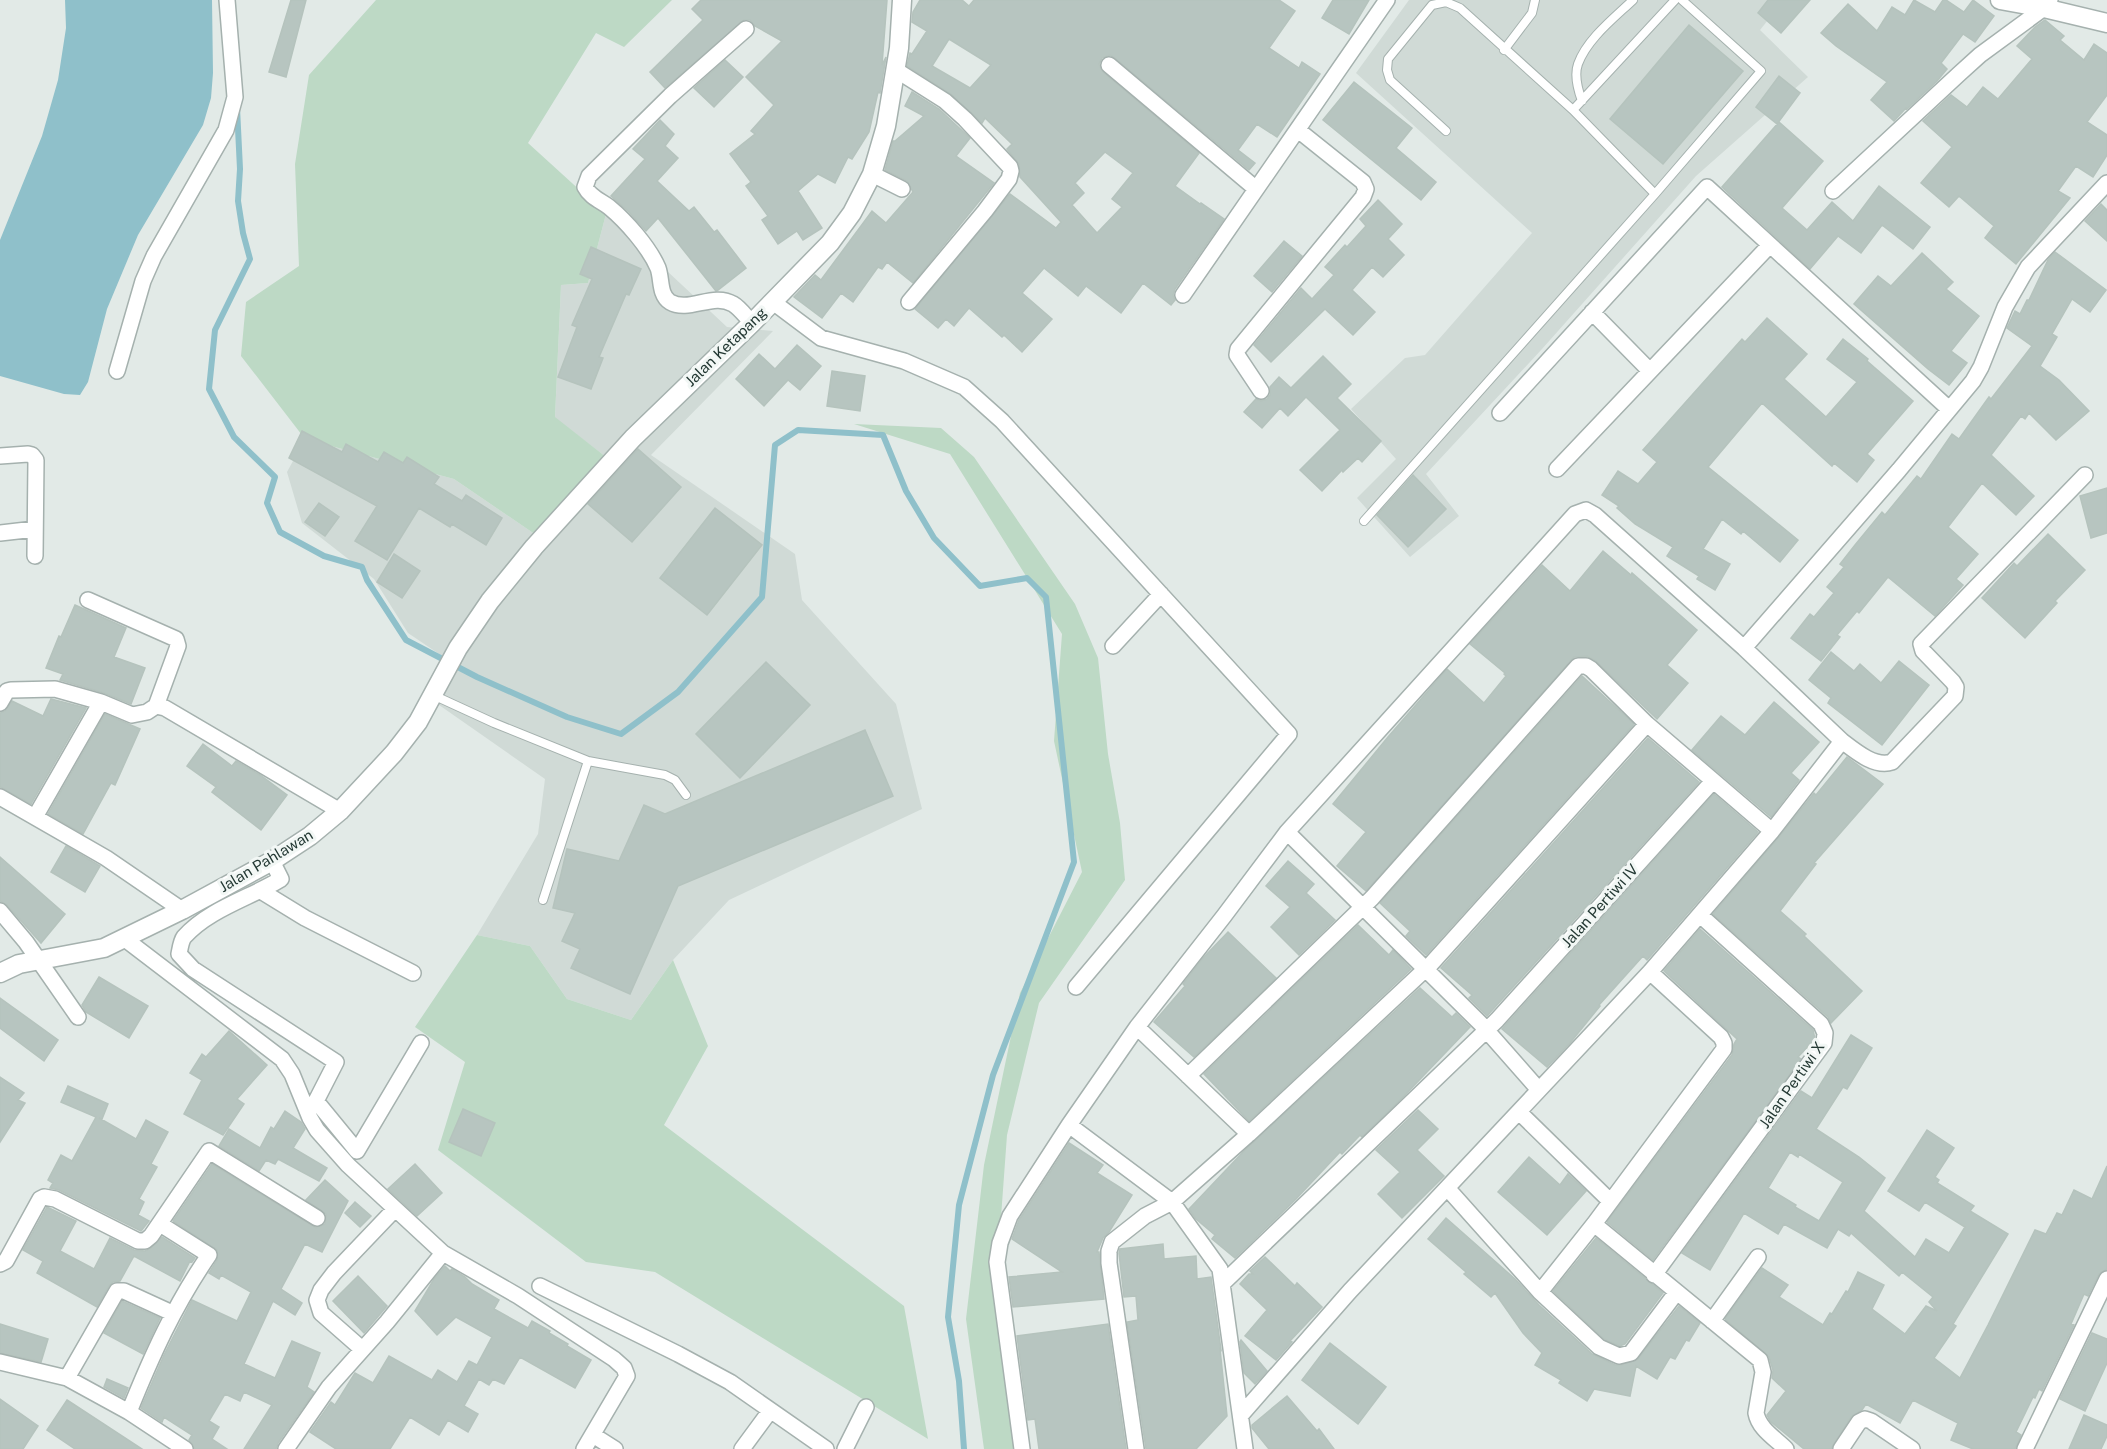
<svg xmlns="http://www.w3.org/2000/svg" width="2107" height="1449" viewBox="0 0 2107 1449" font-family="'Public Sans',sans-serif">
<rect width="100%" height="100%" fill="#e2eae7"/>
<!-- built -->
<path fill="#d0dad6" d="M1409,0H1784L1760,30L1808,77L1696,176L1542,349L1426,474L1459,516L1410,557L1357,498L1396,459L1351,409L1405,358L1425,355L1532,233L1356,73Z
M606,214L727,327L773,331L651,455L795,554L802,600L896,704L922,809L729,900L673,960L631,1020L567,999L530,946L477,935L538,834L545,779L429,698L448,660L408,633L374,579L302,523L287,472L305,439L454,479L539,537L606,457L555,418L561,285L588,283Z"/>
<!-- green -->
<path fill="#bdd9c5" d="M376,0H672L624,47L596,33L528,143L606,214L588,283L561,285L555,417L606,457L539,537L454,479L305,439L241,356L246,302L299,266L295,164L309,75Z
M854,424L941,428L974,457L1075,604L1098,658L1108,754L1120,823L1125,880L1039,1003L1007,1135L997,1272L1014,1449H984L966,1319L984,1165L1020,993L1082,872L1054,741L1062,634L950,454Z
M477,935L530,946L567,999L631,1020L673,960L708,1046L664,1125L904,1306L928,1439L655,1272L586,1262L438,1150L465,1062L415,1027Z"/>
<!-- water -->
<path fill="#8fc0ca" d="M65,0H212L213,73L211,98L203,125L138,235L107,309L88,382L80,395L64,394L0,376V240L42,136L58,80L66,28Z"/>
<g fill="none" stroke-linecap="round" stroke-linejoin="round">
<!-- stream -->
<path stroke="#8fc0ca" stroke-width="6" d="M237,108L240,169L238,201L243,233L250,259L215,330L209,389L234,437L275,477L267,503L280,532L324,556L362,567L367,580L406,640L477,677L567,717L621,734L678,692L762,597L775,445L798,430L883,435L906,491L934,538L980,586L1027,578L1046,597L1074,862L993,1075L959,1205L948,1317L959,1381L964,1449"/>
</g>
<!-- building -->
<path fill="#b7c5c0" stroke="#b5c3bd" stroke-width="1.5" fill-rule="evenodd" d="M291,0H306L286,77L269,72Z
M701,0H887L882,65L886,57L880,93L878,92L869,132L852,159L848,157L835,183L818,174L798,191L822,228L803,240L797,231L778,244L762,220L768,216L746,186L751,182L730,154L755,134L751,131L774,105L746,77L782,41L755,26L750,20H744L665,88L650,72L703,20L692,9Z
M920,0H962L969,6L974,0H1279L1295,11L1269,48L1299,68L1302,62L1320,74L1277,137L1257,124L1238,150L1255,163L1249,170L1115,58L1110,55L1102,58L1099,64L1103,72L1199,153L1175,186L1200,204L1201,203L1224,219L1175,289L1173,295L1175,300L1171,305L1143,283L1121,313L1086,286L1078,296L1044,268L1022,293L1052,319L1022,352L1004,335L1002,337L969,308L954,326L946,319L938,328L915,309L1010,194L1056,228L1061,222L1020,177L1019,164L1007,149L1012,144L985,118L982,123L951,94L907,66L910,53L912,54L927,31L912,22L913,12ZM949,39L991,65L970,88L932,66ZM1105,152L1133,173L1112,199L1122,207L1097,233L1072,205L1084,193L1075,183Z
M1333,0H1369L1349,34L1322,18Z
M1768,0H1810L1781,33L1758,13Z
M1914,0L1935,12L1943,0H1946L1964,12L1973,0L1994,16L1975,42L1963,34L1941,63L1947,69L1937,81L1907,109L1906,108L1894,121L1871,100L1887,82L1836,46L1821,33L1848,4L1877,31L1892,7L1905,15Z
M2045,20L2064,36L2060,40L2084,60L2094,44L2107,53V95L2087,122L2107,135V155L2093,177L2076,166L2058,191L2070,198L2016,264L1985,238L1994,226L1959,196L1949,207L1921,183L1952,147L1923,121L1951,95L1967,107L1983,87L1998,99L2032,59L2017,46L2035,27Z
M1689,25L1743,71L1663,164L1610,119Z
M725,60L743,77L714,107L694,88Z
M1779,76L1800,93L1777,124L1756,107Z
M1354,82L1412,128L1396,148L1436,182L1421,200L1323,120Z
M912,92L939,109L970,138L956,156L994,183L913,283L887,262L882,269L878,267L853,302L841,293L822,318L794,297L815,275L821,280L872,211L886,223L913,192L907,181L885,170L893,141H895L924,116L905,106Z
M660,120L674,134L665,146L678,158L657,181L689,211L694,207L714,232L717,230L746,268L718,290L716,291L658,218L646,231L629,212L611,196L645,159L633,149Z
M1779,122L1823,161L1782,208L1807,230L1832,202L1853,221L1879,186L1930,227L1913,249L1882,225L1861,253L1838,236L1810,269L1722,187Z
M1378,200L1402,224L1388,239L1404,255L1383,277L1372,267L1352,290L1375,312L1353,335L1325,309L1271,362L1254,345L1301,288L1312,299L1334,275L1325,267L1345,245L1347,247L1366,226L1360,219Z
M2101,204L2107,210V241L2085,221Z
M1284,241L1302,256L1272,292L1254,276Z
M591,247L641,269L629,295L626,294L599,357L603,358L591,389L558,377L577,327L572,325L592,279L580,274Z
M2055,252L2106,290L2090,312L2072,299L2052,334L2057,337L2040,366L2059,380L2089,411L2056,440L2029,413L2025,419L2021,416L1991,455L2034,496L2016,515L1982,483L1948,527L1978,554L1956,579L1963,585L1935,616L1888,577L1859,613L1857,611L1837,635L1840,637L1821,661L1791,638L1810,614L1814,617L1834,593L1827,587L1844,567L1840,564L1855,545L1882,512L1885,515L1917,476L1921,479L1952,434L1959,439L1989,397L1991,399L2032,346L2007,328L2015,311L2020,314L2027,300H2029L2048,260Z
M1922,253L1953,282L1946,289L1979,316L1951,351L1967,363L1949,385L1928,369L1854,304L1878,276L1891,286Z
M1767,318L1807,354L1784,379L1826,417L1857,382L1827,359L1843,339L1868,359L1867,361L1913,401L1867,454L1874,460L1857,482L1834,463L1832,466L1762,403L1708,467L1798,540L1780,562L1743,531L1741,534L1722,519L1703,549L1730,564L1715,590L1697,579L1699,576L1667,556L1673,547L1635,524L1617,508L1619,506L1602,495L1618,471L1638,484L1657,462L1643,450L1742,339L1745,342Z
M797,345L821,366L800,390L788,380L764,406L736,379L759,354L775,369Z
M1323,356L1351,384L1337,398L1381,441L1362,462L1358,458L1343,472L1342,470L1322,491L1300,470L1340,430L1306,397L1288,416L1280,408L1262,428L1244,412L1256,399L1261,401L1267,399L1270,395V387L1279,377L1291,388Z
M832,371L865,376L860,411L827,406Z
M302,431L342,452L346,444L378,462L384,452L403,463L407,457L439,477L434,484L462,501L466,495L502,518L486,545L452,524L450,527L419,508L387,560L355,541L377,506L289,458Z
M638,449L681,487L632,542L588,504Z
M1413,475L1446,509L1408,547L1377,515Z
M2107,488V533L2091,538L2080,496Z
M319,503L339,517L325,536L305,522Z
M715,508L762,545L707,615L660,578Z
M2048,534L2085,570L2055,601L2057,603L2025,638L1982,598L2014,563L2017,566Z
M1603,551L1631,575L1632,573L1697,630L1667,665L1688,683L1657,719L1596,661L1587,656L1574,657L1366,891L1337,866L1366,832L1333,804L1388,737L1447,669L1484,703L1506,676L1504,674L1505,673L1470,644L1542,565L1570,591Z
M394,554L420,571L402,598L377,582Z
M75,605L126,628L114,657L145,668L131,704L104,693L60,680L63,674L46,668L59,636L61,637Z
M1831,652L1854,671L1860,664L1881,683L1899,661L1929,685L1882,745L1828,703L1831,698L1809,680Z
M766,662L810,705L740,778L696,734Z
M1582,676L1634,724L1426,955L1406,936L1410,931L1380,903Z
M51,699L86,708L31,804L0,787V713L5,711L12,701L43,716Z
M1774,702L1819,742L1791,773L1799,780L1771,817L1692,750L1721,716L1745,735Z
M105,714L140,729L115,785L111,783L83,834L48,814Z
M865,730L893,796L678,886L630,994L571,968L580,949L562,941L575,913L553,908L567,849L619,861L644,805L665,814Z
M1648,738L1699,782L1487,1016L1469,998L1472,995L1441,968Z
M203,744L232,766L236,761L260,775L287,795L261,830L212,792L216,787L187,766Z
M1847,757L1883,784L1814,863L1816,864L1780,911L1806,934L1804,936L1862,991L1831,1023L1828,1017L1713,914L1779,837L1814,793L1816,795Z
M1714,794L1758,832L1647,960L1643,956L1599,1005L1600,1006L1570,1043L1547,1067L1502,1029Z
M66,846L100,866L85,892L51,872Z
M0,857L65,914L41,943L7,905L0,901Z
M1288,861L1314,884L1306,893L1335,920L1299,955L1271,927L1290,907L1266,886Z
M1358,925L1389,955L1393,950L1411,969L1249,1121L1204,1074Z
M1700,929L1813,1030L1815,1039L1798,1057L1801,1059L1653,1260L1607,1222L1732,1055L1734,1044L1737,1039L1664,971Z
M1228,932L1276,978L1194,1057L1154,1022L1185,986L1183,984L1203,958Z
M99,977L148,1006L129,1038L86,1012L82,1005Z
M1420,988L1452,1017L1456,1013L1470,1027L1404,1096L1362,1137L1360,1135L1342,1154L1340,1152L1296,1199L1235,1258L1212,1239L1215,1235L1196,1219L1189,1209L1244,1151Z
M0,998L58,1040L44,1061L0,1028Z
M229,1031L267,1065L237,1099L244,1104L223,1135L184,1114L202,1080L190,1073L202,1054L206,1057Z
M1851,1035L1872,1048L1847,1089L1843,1087L1816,1129L1859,1157L1885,1178L1864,1211L1915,1257L1926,1239L1949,1253L1965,1227L1925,1202L1919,1211L1888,1191L1927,1130L1954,1148L1935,1177L1939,1180L1937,1183L1974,1206L1970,1211L2008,1234L1953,1324L1956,1326L1934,1358L1960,1378L1988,1325L2035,1230L2046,1234L2057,1213L2062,1215L2074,1190L2092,1199L2107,1166V1269L2099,1274L2088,1296L2084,1294L2071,1324L2074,1325L2042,1391L2039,1389L2035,1398L2033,1397L2016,1432L2021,1435L2015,1449H1973L1951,1440L1958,1423L1913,1400L1900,1423L1866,1404L1862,1410L1851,1417L1831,1449H1804L1770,1421L1767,1415L1786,1391L1772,1378L1773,1370L1769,1357L1725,1319L1762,1268L1788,1285L1779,1297L1823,1325L1830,1313L1832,1314L1846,1291L1848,1292L1858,1272L1884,1285L1872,1309L1905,1334L1926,1306L1937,1311L1929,1302L1933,1297L1902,1272L1899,1276L1851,1233L1849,1236L1838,1229L1827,1248L1784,1224L1778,1234L1744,1213L1710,1270L1682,1253L1801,1091L1812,1098ZM1790,1152L1798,1157L1799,1154L1843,1182L1819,1221L1795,1207L1796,1205L1768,1188Z
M0,1077L24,1093L18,1100L25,1103L0,1142Z
M68,1086L108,1104L102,1119L99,1118L136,1139L146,1120L168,1132L151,1164L157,1167L139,1199L144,1202L138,1215L149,1221L141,1231L59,1190L50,1188L53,1183L48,1180L61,1155L72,1161L96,1117L61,1102Z
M463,1109L495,1123L481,1156L449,1142Z
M1418,1110L1438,1129L1417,1150L1444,1176L1402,1218L1378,1194L1400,1172L1376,1150Z
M285,1111L301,1122L305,1129L293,1148L327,1168L319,1181L278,1159L275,1164L266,1160L259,1171L219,1146L229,1129L260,1148L271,1127L274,1129Z
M1069,1143L1103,1165L1097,1173L1132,1195L1109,1232L1103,1238L1097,1252H1099L1104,1299L1013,1307L1009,1277L1062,1272L1012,1239L1019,1220Z
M1529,1157L1560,1185L1568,1174L1586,1191L1547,1235L1498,1192Z
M212,1164L316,1228L325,1224L326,1214L306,1200L325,1180L348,1201L322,1252L305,1244L281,1289L302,1303L295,1315L273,1301L244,1364L275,1378L292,1341L320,1353L307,1387L314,1392L278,1443L276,1449H244L272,1405L244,1392L240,1401L225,1394L209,1421L219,1427L212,1439L227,1449H195L189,1440L192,1435L164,1417L162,1422L141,1408L164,1355L192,1300L237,1321L251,1292L221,1275L219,1279L209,1273L217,1260V1250L173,1221Z
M415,1164L442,1193L417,1216L388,1189Z
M355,1202L371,1216L360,1227L345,1213Z
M47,1207L76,1221L60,1251L94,1269L110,1238L134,1250L145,1251L151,1248L162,1237L195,1258L192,1262L190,1261L180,1281L134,1256L120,1281L113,1282L109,1286L97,1307L37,1273L43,1261L23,1250Z
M1446,1218L1515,1279L1539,1305L1592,1354L1615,1365H1621L1638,1359L1679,1306L1700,1323L1689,1341L1686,1340L1675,1359L1670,1357L1657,1379L1636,1366L1630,1396L1594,1389L1587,1401L1559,1383L1561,1380L1535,1365L1542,1353L1523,1333L1495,1293L1491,1297L1464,1274L1466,1272L1428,1239Z
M1596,1238L1663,1293L1625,1344L1620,1346L1604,1339L1553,1291Z
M1163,1244L1164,1259L1196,1256L1197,1279L1211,1277L1221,1350L1220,1349L1227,1416L1196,1449H1146L1127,1322L1138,1320L1136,1296L1124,1297L1119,1253L1120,1249Z
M1265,1257L1295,1286L1297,1283L1322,1307L1290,1341L1292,1342L1276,1360L1245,1336L1267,1310L1240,1284L1249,1274H1253L1250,1271Z
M445,1266L450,1271L452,1269L465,1277L472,1284L499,1300L494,1309L528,1328L532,1321L550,1331L549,1333L568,1344L567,1346L591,1360L575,1388L520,1357L504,1384L493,1379L489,1385L479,1379L464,1406L478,1414L468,1432L448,1420L439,1435L410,1417L390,1449H336L310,1432L331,1402L335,1405L355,1373L373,1383L389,1356L432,1380L438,1370L457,1382L469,1361L477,1365L492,1337L456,1317L437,1335L415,1311L434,1279Z
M358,1276L387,1306L364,1333L333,1301Z
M122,1301L160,1318L143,1354L104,1333Z
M0,1324L48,1339L41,1362L0,1353Z
M1108,1324L1126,1449H1039L1035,1419L1028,1420L1017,1336Z
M2092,1333L2107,1339V1363L2085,1411L2060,1399Z
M1241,1340L1267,1371L1255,1384L1244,1373L1240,1342Z
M1330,1343L1386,1387L1358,1424L1302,1380Z
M107,1379L128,1388L124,1398L104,1387Z
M1287,1396L1317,1431L1319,1429L1334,1449H1269L1252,1428V1425Z
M0,1399L38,1426L23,1449H0Z
M67,1400L142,1449H75L47,1430Z
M2084,1415L2107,1425V1436L2101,1449H2069Z"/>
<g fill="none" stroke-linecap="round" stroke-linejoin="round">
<defs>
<path id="service" d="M1504,50L1532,13L1535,0
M1582,101C1578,90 1574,75 1578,64C1587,39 1614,18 1633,0
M1573,110L1675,0
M1446,131L1390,80L1387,70L1388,59L1432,5L1446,2L1460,8L1573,110L1655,194
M1364,521L1655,194L1761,71L1682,0
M433,695L494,723L588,761L665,775L675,780L686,795
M543,900L588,761"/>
<path id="minor" d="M746,29L670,96L589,176L585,187C590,197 601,201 609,207C626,221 649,247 658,268C662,279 659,295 670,302C689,313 713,292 733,304C740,308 746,317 752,323
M1109,65L1255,188
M896,70L945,101L965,119L1010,167L1011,171L1009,179L985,211L909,302
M872,174L902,189
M1833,191L1959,74L1980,55L2044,8L2050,0
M1183,295L1387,0
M773,302L821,338L904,361L964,387L1002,421L1289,734L1076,987
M1592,312L1650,371
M117,371L143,281L154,256L226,130L235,97L227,0
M1261,391L1237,355L1238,349L1363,197L1366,189L1363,182L1298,130
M1500,413L1707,187L1949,409
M0,456L28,454L32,455L36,460L35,556
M1557,469L1770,245
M0,533L35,529
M88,600L176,639L178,646L156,706
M1113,646L1161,594
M1744,648L1899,470L1973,381L1981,367L2005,307L2028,267L2107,183
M0,703L7,691L11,690L55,689L101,702L132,715L147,712L156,706L165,708L340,811
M1842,741C1855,751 1875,768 1892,762L1955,696L1956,687L1953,682L1923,651L1921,644L2085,475
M0,797L106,858L182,910
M35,817L101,702
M1287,832L1481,1024L1539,1090
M272,861L281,879C250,898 209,909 184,937C181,941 180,949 179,954L193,969L336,1062L316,1101L357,1151L421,1043
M261,891L305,918L413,973
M0,911L26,942L78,1017
M125,939L282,1059L292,1074L310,1118L317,1130L348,1165L443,1253L518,1296L614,1359L624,1368L627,1376L584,1449
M1137,1027L1249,1134
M1188,1076L1372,898L1578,666H1586L1591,669L1647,724L1772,831
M1519,1112L1610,1201
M1069,1125L1172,1202L1220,1269L1245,1449
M1448,1189L1540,1292L1599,1347L1619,1356L1631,1353L1676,1293
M1594,1224L1760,1360L1763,1372L1756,1413C1759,1429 1775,1438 1786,1449
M0,1264L6,1261L40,1199L44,1197L55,1199L138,1241H145L151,1236L209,1151L317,1218
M1654,1275L1824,1043L1825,1033L1821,1024L1700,915
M1222,1284L1497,1020L1713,781
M540,1286L678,1354L730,1382L826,1449
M1540,1292L1594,1224L1724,1049V1043L1721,1037L1650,972
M1712,1321L1758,1257
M362,1349L321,1313L317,1300L321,1290L334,1273L395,1209
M0,1362L67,1378L129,1412L185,1449
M67,1378L117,1291H124L172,1313
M129,1412C152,1355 174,1306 209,1255L160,1224
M593,1435L615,1449
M286,1449L329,1387L387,1322L443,1253
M742,1449L770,1411
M845,1449L866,1407
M1022,1449L997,1262L1000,1243L1010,1216L1069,1125L1137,1027L1224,916L1287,832L1575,514L1586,510L1595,515L1744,648L1842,741L1772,831L1650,972L1350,1291L1241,1415
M1136,1449L1109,1263V1251L1112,1242L1145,1216L1172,1202L1249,1134L1431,964L1647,724
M1841,1449L1859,1422L1865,1419L1871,1421L1912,1449
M2025,1449L2107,1279"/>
<path id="tertiary" d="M2000,0L2044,8L2107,23
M0,973L19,964L104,948L182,910L272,861L310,836L340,811L394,753L418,722L458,648L490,601L534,547L633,438L752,323L830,243L852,213L872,174L886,126L899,48L902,0"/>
</defs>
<!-- service casing -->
<use href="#service" stroke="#a5b1ae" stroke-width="10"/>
<!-- minor casing -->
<use href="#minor" stroke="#a5b1ae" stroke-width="18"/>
<!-- tertiary casing -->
<use href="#tertiary" stroke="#a5b1ae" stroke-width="21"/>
<!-- service -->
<use href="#service" stroke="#fff" stroke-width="8"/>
<!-- minor -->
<use href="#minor" stroke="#fff" stroke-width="15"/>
<!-- tertiary -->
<use href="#tertiary" stroke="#fff" stroke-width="18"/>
</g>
<g text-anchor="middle" stroke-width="6" stroke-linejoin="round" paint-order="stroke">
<!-- street labels -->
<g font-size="15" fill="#243934" stroke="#f2f7f5">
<text transform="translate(726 347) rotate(-44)" y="5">Jalan Ketapang</text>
<text transform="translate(266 861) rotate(-31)" y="5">Jalan Pahlawan</text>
<text transform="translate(1600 906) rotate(-48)" y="5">Jalan Pertiwi IV</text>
<text transform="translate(1792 1085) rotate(-55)" y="5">Jalan Pertiwi X</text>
</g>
</g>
</svg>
